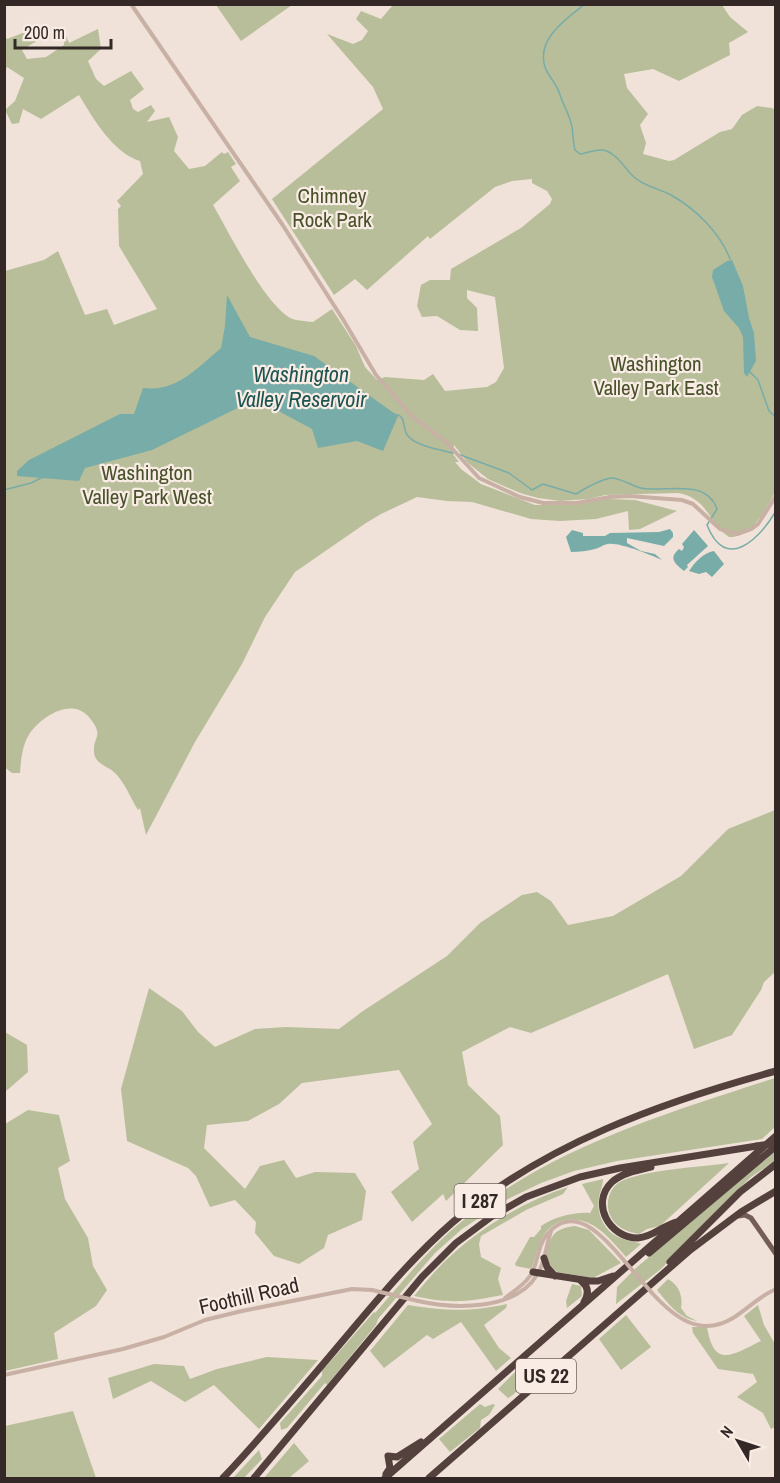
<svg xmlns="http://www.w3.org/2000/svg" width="780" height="1483" viewBox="0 0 780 1483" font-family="'Archivo Narrow',sans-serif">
<rect width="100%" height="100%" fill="#f0e2d8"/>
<!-- green -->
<path fill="#b7be99" d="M691,4L722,5L730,17L748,32L729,43L730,55L679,81L653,69L624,74L627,88L648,114L640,125L646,143L643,154L669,161L674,160L720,132L732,129L742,115L757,106L772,108L775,110L776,491C766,508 752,538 729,537C708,523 708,498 678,493L605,495L589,499L560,501L538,498L520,493L488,479L468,463L454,445L453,454L459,462H455L461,469L481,484L535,505H571L609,499L635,500L677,511L640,529L629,530L628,511L596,519L560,521L531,519L472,502L447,501L417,497L381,514L366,523L295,572L265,617L242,664L195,742L146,835L140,808L138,810C131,799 125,783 116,774C109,766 95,765 94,752C93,735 105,737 89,717C72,697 42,716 30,733C22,745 21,760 20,773H12L4,767L5,271L44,260L58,251L85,315L107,309L114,325L157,309L119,246L118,209L121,206L117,201L143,174L140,161C113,153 93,118 79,95L41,119L23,109L19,123L12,124L5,110L15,101L24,78L7,67L5,70L4,35L7,39L36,28L40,39L22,50L27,59L46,57L64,45L65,33L69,43L98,29L101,49L88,61L96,79L104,86L131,71L144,89L130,100L133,109L138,112L151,105L155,111L147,122L169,117L178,137L174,151L189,169L205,166L222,152L224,154L228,152L236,164L231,167L240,181L213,205C230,234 262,300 290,318C296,321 306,321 313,322L332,309L356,346L365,367L377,380L385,377L424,380L433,374L445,391L487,387L496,382L504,368L495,297L467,290V298L477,308L478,331L460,330L437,316L422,317L417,306L421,285L430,280H450L451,269L521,228L550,204L552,199L547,191L532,183V179L512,181L495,187L430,239L428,236L367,290L355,279L334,295L272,199L383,109L373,87L327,34L353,44L362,40L368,31L356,19L361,11L381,19L393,5Z
M216,5H292L241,41Z
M775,810V972L764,982L761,990L732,1035L694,1049L668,974L531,1033L510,1027L462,1052L468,1085L500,1116L503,1145L446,1201L443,1194L412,1222L391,1192L419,1169L413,1142L432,1124L399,1070L302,1083L279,1104L248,1121L207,1125L204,1148L245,1189L260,1166L284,1160L296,1178L315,1172L355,1173L366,1191L362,1220L328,1235L324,1248L299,1264L274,1256L255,1233L256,1222L235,1200L210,1207L196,1176L188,1168L127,1141L121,1089L149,988L182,1011L198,1032L215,1047L255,1029L286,1027L339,1029L363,1011L447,956L480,923L522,895L537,892L551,901L568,925L613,916L681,876L728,829Z
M5,1032L27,1045L28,1072L5,1092Z
M775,1078V1127L762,1139L617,1161L574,1171L541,1183L508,1199L462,1229L435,1253L378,1319L376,1325L327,1385L325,1383L287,1428L281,1430L280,1423L322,1376V1371L374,1312L375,1313C397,1288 418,1262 442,1239C534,1152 659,1116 775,1078Z
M28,1110L59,1115L70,1161L58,1168L65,1199L88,1238L93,1266L107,1290L96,1306L54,1333L58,1359L5,1371V1124Z
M775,1151V1161L751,1177L661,1269L616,1304L617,1287L636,1268Z
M729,1163L660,1226L647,1229L639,1234C627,1232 615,1227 610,1215C605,1204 609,1188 620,1182C641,1170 702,1167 729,1163Z
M603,1179C603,1186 600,1191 599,1198C596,1213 604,1231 618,1237C626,1241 634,1241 641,1244L626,1257C610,1239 593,1216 566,1220C558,1221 551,1226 546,1232C538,1242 536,1259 531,1269L516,1266L515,1264L530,1237H534L541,1229V1226C555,1217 573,1212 590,1213L594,1206L582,1184Z
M568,1187L563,1194L526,1210L481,1236L479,1244L481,1257L501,1268L498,1279L503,1295C466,1302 451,1304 414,1296C424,1284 434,1272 445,1261C480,1228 522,1202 568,1187Z
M575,1226L589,1230L621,1263L593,1278L557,1272L547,1262L546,1256C551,1236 552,1229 575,1226Z
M668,1279C679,1285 683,1296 681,1308L687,1316L697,1321C678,1318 668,1303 657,1290Z
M572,1284L581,1286L582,1296L567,1308L566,1301Z
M507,1304L506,1308L484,1325L499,1348L511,1358L496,1371L461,1322L433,1339L427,1335L384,1368L370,1351L408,1305C445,1311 470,1312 507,1304Z
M758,1305L764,1325L775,1344V1427L771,1429L763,1413L737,1397L757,1382L753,1374L718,1369L693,1333L692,1327H707C714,1369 732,1355 761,1341L744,1316Z
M626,1315L651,1347L621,1370L599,1339Z
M267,1357L318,1360L259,1429L214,1385L185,1402L151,1381L113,1399L108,1378L154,1364L184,1366L190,1379L217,1369Z
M516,1371C519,1383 521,1392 508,1398L498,1389Z
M480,1404L485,1407L493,1404L495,1405L489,1415L481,1420L480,1428L450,1452L439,1439Z
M73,1411L96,1478H5V1426Z
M294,1443L309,1461L289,1478H264Z
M259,1450L262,1459L244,1478H233Z"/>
<!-- water -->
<path fill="#78aca8" d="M732,260L743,286L749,318L754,333L756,361L747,377L744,373L743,337L739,328L724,311L712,277L713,270L727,261Z
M227,295L250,337L314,356L398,416L383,451L357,441L318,448L312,429L256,399L152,450L85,468L79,481L17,476V471L29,460L120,414H134L143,388C177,392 196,369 221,348L225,326Z
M670,529L673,533V537L664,546L627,538V543L641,551L655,554L662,560C651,555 619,542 608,544C604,544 600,548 595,549C588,551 579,552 571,552L566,537L572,530L583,533V536H605L610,533L659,532Z
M694,530L708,546L687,565L688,567L684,571C675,564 668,558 679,549L682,551L684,547L682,544Z
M714,551L724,564L712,577L706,572L699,574L689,571C695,562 703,553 714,551Z"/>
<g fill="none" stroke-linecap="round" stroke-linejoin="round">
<!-- stream -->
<path stroke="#78aca8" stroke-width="1.5" d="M585,4C566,19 536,39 545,67C548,76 556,83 559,92C562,103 570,115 572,127C573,135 573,142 575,150L580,154C587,153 596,149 603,150C617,153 624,168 634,177C643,186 660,189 671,195C696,209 720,233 730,259
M749,371L758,380L769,411L776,417
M393,414C408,415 401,427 408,436C416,446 441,450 453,453
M458,454L509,473L532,490L543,484L576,494C587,487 598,481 610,478C619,477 632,486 641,488C665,493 706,477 717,509L707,525C726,573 759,539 776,511
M4,490L31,483L43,477"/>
<!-- minor -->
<path stroke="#c8b0a5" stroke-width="4" d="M131,4L282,224L344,321L376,375L412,416L447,443L479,478L520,497L543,503H577L610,497L629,496L682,500L693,504L720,529L737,534L751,529L758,524L776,496
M652,1293C674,1317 700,1338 733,1318C748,1309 759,1296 776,1289
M505,1298C514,1291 524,1285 530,1276C538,1265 537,1248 545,1237C572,1201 602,1235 621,1257
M418,1301C454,1309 515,1311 537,1275C545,1263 546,1246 551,1231
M4,1375L123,1349L164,1337L205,1320L242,1311L352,1289L372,1290"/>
<!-- major -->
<path stroke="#755d57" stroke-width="5" d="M738,1216L745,1215L751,1218L776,1254"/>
<!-- highway -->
<path stroke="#54413d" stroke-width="7" d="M651,1167C638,1170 622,1173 612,1182C590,1203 609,1238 638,1238C653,1237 662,1226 676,1222
M649,1253L776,1146
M544,1258L547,1267L555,1276
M670,1262L740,1192L776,1164
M533,1272L590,1281H598L613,1276
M581,1281C589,1287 589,1294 584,1302
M386,1474L390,1468L388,1456L397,1457L421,1442
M223,1478C267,1431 309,1381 351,1331C383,1293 415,1255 453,1222C544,1144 662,1102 776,1071
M254,1478L422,1277L456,1243L491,1217L526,1197L580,1177L620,1168L757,1146
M385,1478L776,1136
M429,1478L689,1251L741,1212L776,1191"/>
<!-- minor-bridge -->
<path stroke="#c8b0a5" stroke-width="4" d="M621,1257L652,1293
M372,1290L418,1301"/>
<!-- highway-bridge -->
<path stroke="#54413d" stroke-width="7" d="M757,1146L776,1143"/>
</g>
<g text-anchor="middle" stroke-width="4.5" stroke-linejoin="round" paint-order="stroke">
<!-- shield labels -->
<g fill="#f8ece4" stroke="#6e635f" stroke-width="1.5">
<rect x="454.5" y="1184" width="51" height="34" rx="4.5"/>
<rect x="516" y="1359" width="60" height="34" rx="4.5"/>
</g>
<g font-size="20" font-weight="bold" fill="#332826">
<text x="480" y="1208">I 287</text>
<text x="546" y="1383">US 22</text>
</g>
<!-- park labels -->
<g font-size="21" fill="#48512a" stroke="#f8ece4">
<text x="332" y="203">Chimney<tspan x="332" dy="24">Rock Park</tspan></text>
<text x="656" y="371">Washington<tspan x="656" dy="24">Valley Park East</tspan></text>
<text x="147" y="480">Washington<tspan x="147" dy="24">Valley Park West</tspan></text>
</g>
<!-- street labels -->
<g font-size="21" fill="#332826" stroke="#f8ece4">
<text transform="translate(249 1296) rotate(-13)" y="7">Foothill Road</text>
</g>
<!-- water labels -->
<g font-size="22" font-style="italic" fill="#1d5350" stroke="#f8ece4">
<text x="301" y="382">Washington<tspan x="301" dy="25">Valley Reservoir</tspan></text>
</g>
</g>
<!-- border -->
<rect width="780" height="1483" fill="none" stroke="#332826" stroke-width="12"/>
<!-- north arrow -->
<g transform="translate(738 1441) rotate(309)" stroke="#f8ece4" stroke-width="4.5" paint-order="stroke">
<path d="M0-4.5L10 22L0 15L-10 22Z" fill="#332826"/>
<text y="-9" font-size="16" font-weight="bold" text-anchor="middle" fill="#332826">N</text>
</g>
<!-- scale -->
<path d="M15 39v9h96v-9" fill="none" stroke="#332826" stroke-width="3"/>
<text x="24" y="39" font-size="18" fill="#332826" stroke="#f8ece4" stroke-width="4.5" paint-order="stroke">200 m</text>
</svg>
